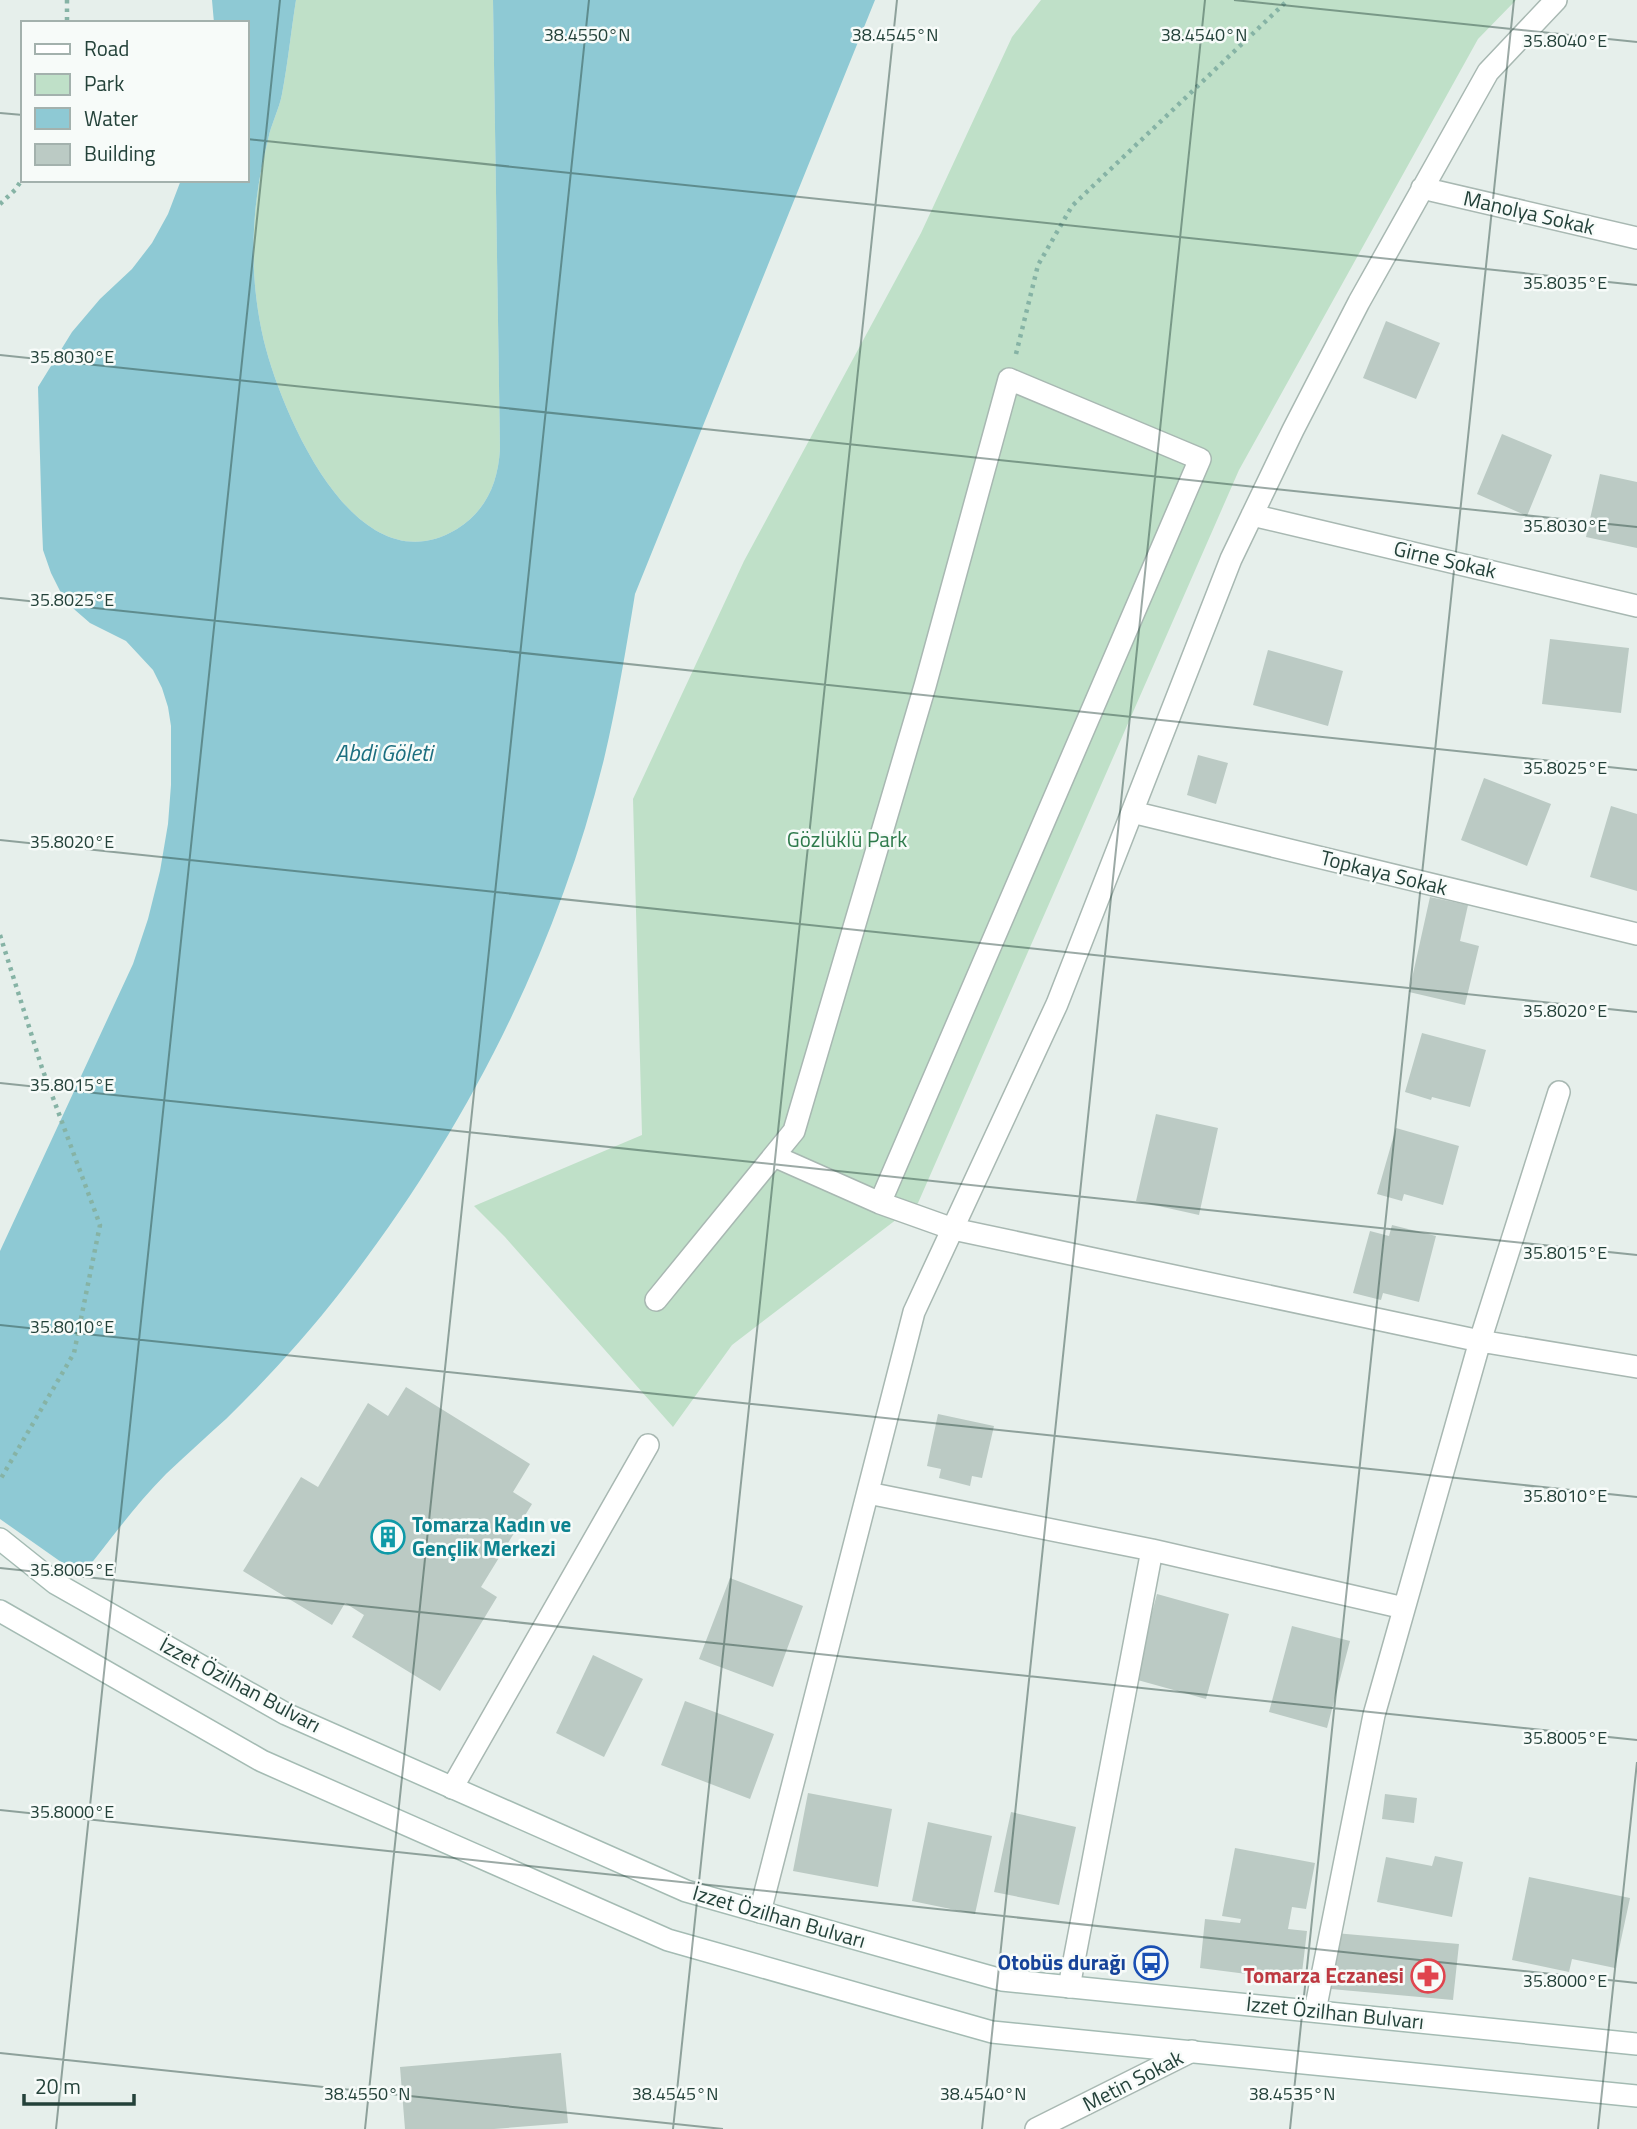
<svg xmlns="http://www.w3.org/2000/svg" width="1637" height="2129" viewBox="0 0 1637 2129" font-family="'Titillium Web',sans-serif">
<rect width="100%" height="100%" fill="#e6efeb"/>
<!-- green -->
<path fill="#bfe0c8" d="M296,0H493L500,449C498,482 487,510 457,529C358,589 286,422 266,349C248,280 250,209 268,140C271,124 279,110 282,94C288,63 291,31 296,0Z
M1041,0H1516L1478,39L1239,470L918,1203L732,1345L673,1427L505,1237L474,1206L642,1135L633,799L744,561L921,233L1012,37Z"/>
<!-- water -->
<path fill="#8ec9d4" d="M212,0H296C291,31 288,63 282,94C279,110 271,124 268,140C250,209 248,280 266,349C286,422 358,589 457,529C487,510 498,482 500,449L493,0H875L635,594C626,649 617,704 604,759C557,951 464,1134 342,1290C307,1335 267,1379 226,1419C206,1437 186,1455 166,1474C135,1505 109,1542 81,1576L0,1519V1251L133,964L148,919L160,871L168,824L171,785V726L168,707L162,688L153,670L126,641L90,623L75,610L62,595L51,573L43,550L42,526L38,387L72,332L100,299L132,269L152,243L168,214L181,180H247V23H214Z"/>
<!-- building -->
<path fill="#bbcac4" d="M1386,321L1440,343L1416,399L1363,378Z
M1502,434L1552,455L1527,516L1477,494Z
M1600,474L1637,482V548L1586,537Z
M1550,639L1629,648L1621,713L1542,704Z
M1268,650L1343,671L1328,726L1253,705Z
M1198,755L1228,763L1216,804L1187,795Z
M1484,778L1551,804L1527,866L1461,840Z
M1611,806L1637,814V891L1590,877Z
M1430,897L1468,905L1460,941L1479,946L1465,1005L1409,992Z
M1422,1033L1486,1050L1470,1107L1432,1097L1431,1100L1405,1092Z
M1156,1114L1218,1128L1199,1215L1136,1201Z
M1396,1128L1459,1146L1443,1205L1404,1194L1402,1201L1377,1194Z
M1392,1225L1436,1236L1419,1302L1383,1293L1381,1300L1353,1293L1370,1231L1389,1236Z
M406,1387L530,1464L513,1492L532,1504L481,1587L497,1597L440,1691L352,1637L364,1615L345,1603L332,1625L243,1571L301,1477L318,1487L368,1403L388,1416Z
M938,1414L994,1426L982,1478L972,1476L970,1486L939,1478L941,1469L927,1466Z
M730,1578L803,1606L773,1687L699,1659Z
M1157,1594L1229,1614L1206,1699L1134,1679Z
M1292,1626L1350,1641L1327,1728L1269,1712Z
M593,1655L643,1679L604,1757L556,1733Z
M685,1701L774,1734L750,1799L661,1765Z
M808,1793L892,1809L878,1887L793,1871Z
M1385,1794L1417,1798L1414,1823L1382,1819Z
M1011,1812L1076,1827L1059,1905L994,1892Z
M928,1822L992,1836L975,1914L912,1901Z
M1235,1848L1315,1863L1306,1909L1292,1907L1288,1929L1307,1931L1301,1981L1200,1968L1205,1919L1240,1923L1241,1919L1222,1916Z
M1435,1856L1463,1862L1452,1917L1377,1902L1386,1857L1432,1866Z
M1529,1877L1630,1898L1615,1968L1572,1959L1569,1972L1512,1960Z
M1335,1933L1459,1944L1453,2000L1331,1989Z
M561,2053L568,2123L494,2129H405L400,2067Z"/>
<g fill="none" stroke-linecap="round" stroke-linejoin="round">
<defs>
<path id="service" d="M774,1156L880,1203L953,1229
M656,1300L794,1131L925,686L1009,379L1200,459L880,1203"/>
<path id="minor" d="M1422,188L1637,238
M1252,515L1637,606
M1132,812L1637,934
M953,1229L1480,1341L1637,1367
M868,1493L1152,1550L1404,1608
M452,1788L648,1445
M760,1912L914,1312L1057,1004L1231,559L1293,430L1359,302L1488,72L1556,0
M1069,1987L1152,1550
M1315,2011L1374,1715L1480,1341L1559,1092
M1036,2129L1192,2051"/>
<path id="secondary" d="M0,1539L55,1583L286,1714L686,1891L1002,1980L1637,2044
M0,1611L262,1761L668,1940L992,2032L1637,2096"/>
</defs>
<!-- service casing -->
<use href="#service" stroke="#a8b8b2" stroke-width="24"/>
<!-- minor casing -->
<use href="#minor" stroke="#a8b8b2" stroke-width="24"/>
<!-- secondary casing -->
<use href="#secondary" stroke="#a4bbb3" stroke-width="24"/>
<!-- path -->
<path stroke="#86b3a5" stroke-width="4.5" stroke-dasharray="3.5 5" stroke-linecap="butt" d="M67,0V23
M0,204L15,190L23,178
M1016,354L1038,265L1072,206L1288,0
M0,935L42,1068L100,1225L74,1353L0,1480"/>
<!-- service -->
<use href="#service" stroke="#fff" stroke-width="21"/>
<!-- minor -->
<use href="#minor" stroke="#fff" stroke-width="21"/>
<!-- secondary -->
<use href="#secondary" stroke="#fff" stroke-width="21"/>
</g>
<!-- ticks -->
<path fill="none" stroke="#24423a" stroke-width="2" stroke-opacity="0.45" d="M1234,0L1637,42M0,113L23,115M247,139L1637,285M0,355L1637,527M0,598L1637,770M0,840L1637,1012M0,1083L1637,1255M0,1325L1637,1497M0,1568L1637,1740M0,1810L1637,1983M0,2053L723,2129M56,2129L280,0M365,2129L589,0M673,2129L897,0M982,2129L1205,0M1290,2129L1514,0M1598,2129L1637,1762"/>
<!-- icons -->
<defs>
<symbol id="building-ring" viewBox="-11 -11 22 22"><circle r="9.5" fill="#f7fbf9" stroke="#0f9aa8" stroke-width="1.5"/><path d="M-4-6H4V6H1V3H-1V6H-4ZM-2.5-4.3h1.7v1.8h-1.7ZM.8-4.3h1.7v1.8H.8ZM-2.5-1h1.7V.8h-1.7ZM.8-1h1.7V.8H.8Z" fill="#0f9aa8"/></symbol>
<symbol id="bus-ring" viewBox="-11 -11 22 22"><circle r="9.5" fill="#f7fbf9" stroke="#1a4fb4" stroke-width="1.5"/><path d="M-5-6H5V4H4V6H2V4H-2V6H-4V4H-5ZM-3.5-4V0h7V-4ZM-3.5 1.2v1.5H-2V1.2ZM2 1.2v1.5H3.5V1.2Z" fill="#1a4fb4"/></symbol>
<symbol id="pharmacy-ring" viewBox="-11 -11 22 22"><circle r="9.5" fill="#f7fbf9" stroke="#e0444e" stroke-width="1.5"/><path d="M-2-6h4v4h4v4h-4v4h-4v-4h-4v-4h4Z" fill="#e0444e"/></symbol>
</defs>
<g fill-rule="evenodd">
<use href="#building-ring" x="369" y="1518" width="38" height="38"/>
<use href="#bus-ring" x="1132" y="1944" width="38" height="38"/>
<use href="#pharmacy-ring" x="1409" y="1957" width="38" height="38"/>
</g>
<g text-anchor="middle" stroke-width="5" stroke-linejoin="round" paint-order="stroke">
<!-- street labels -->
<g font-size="21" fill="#24423a" stroke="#f7fbf9">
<text transform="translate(1529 213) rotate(13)" y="7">Manolya Sokak</text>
<text transform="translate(1445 560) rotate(13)" y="7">Girne Sokak</text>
<text transform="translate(1384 873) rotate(14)" y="7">Topkaya Sokak</text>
<text transform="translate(240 1685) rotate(28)" y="7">İzzet Özilhan Bulvarı</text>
<text transform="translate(779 1917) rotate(16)" y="7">İzzet Özilhan Bulvarı</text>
<text transform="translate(1335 2013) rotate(6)" y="7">İzzet Özilhan Bulvarı</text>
<text transform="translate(1133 2081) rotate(-27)" y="7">Metin Sokak</text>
</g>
<!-- park labels -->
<g font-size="21" fill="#2d7a4b" stroke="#f7fbf9">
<text x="847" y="847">Gözlüklü Park</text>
</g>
<!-- culture labels -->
<g font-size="21" font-weight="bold" fill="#0d838f" stroke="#f7fbf9" text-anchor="start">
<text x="412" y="1532">Tomarza Kadın ve<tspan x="412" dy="24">Gençlik Merkezi</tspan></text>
</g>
<!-- transit labels -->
<g font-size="21" font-weight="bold" fill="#164399" stroke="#f7fbf9" text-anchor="end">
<text x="1126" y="1970">Otobüs durağı</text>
</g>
<!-- health labels -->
<g font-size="21" font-weight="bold" fill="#be3a42" stroke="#f7fbf9" text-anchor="end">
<text x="1404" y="1983">Tomarza Eczanesi</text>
</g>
<!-- water labels -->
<g font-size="23" font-style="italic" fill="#1c6f80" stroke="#f7fbf9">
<text x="384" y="761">Abdi Göleti</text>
</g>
</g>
<g font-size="18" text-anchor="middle" fill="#24423a" stroke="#f7fbf9" stroke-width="5" stroke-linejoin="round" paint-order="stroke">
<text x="587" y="41">38.4550°N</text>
<text x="895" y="41">38.4545°N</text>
<text x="1204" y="41">38.4540°N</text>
<text x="1565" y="47">35.8040°E</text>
<text x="1565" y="289">35.8035°E</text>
<text x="72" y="363">35.8030°E</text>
<text x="1565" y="532">35.8030°E</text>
<text x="72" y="606">35.8025°E</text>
<text x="1565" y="774">35.8025°E</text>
<text x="72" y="848">35.8020°E</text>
<text x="1565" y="1017">35.8020°E</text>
<text x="72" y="1091">35.8015°E</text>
<text x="1565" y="1259">35.8015°E</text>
<text x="72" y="1333">35.8010°E</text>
<text x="1565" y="1502">35.8010°E</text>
<text x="72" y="1576">35.8005°E</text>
<text x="1565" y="1744">35.8005°E</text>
<text x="72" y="1818">35.8000°E</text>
<text x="1565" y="1987">35.8000°E</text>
<text x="367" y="2100">38.4550°N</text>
<text x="675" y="2100">38.4545°N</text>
<text x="983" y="2100">38.4540°N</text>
<text x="1292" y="2100">38.4535°N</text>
</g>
<!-- legend -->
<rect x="21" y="21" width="228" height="161" fill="#f7fbf9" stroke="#a3b1ad" stroke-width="2"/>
<rect x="35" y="44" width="35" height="10" fill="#ffffff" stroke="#a3b1ad" stroke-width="2"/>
<text x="84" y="56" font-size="21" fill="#24423a">Road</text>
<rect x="35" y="74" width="35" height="21" fill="#bfe0c8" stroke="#a3b1ad" stroke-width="2"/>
<text x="84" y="91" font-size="21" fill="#24423a">Park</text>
<rect x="35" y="108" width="35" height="21" fill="#8ec9d4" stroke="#a3b1ad" stroke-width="2"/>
<text x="84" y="126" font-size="21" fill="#24423a">Water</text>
<rect x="35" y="144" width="35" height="21" fill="#bbcac4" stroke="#a3b1ad" stroke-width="2"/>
<text x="84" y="161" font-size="21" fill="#24423a">Building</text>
<!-- scale -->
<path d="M24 2094v10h110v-10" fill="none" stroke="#24423a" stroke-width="3.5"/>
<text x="35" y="2094" font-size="21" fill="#24423a" stroke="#f7fbf9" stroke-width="5" paint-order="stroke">20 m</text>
</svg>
